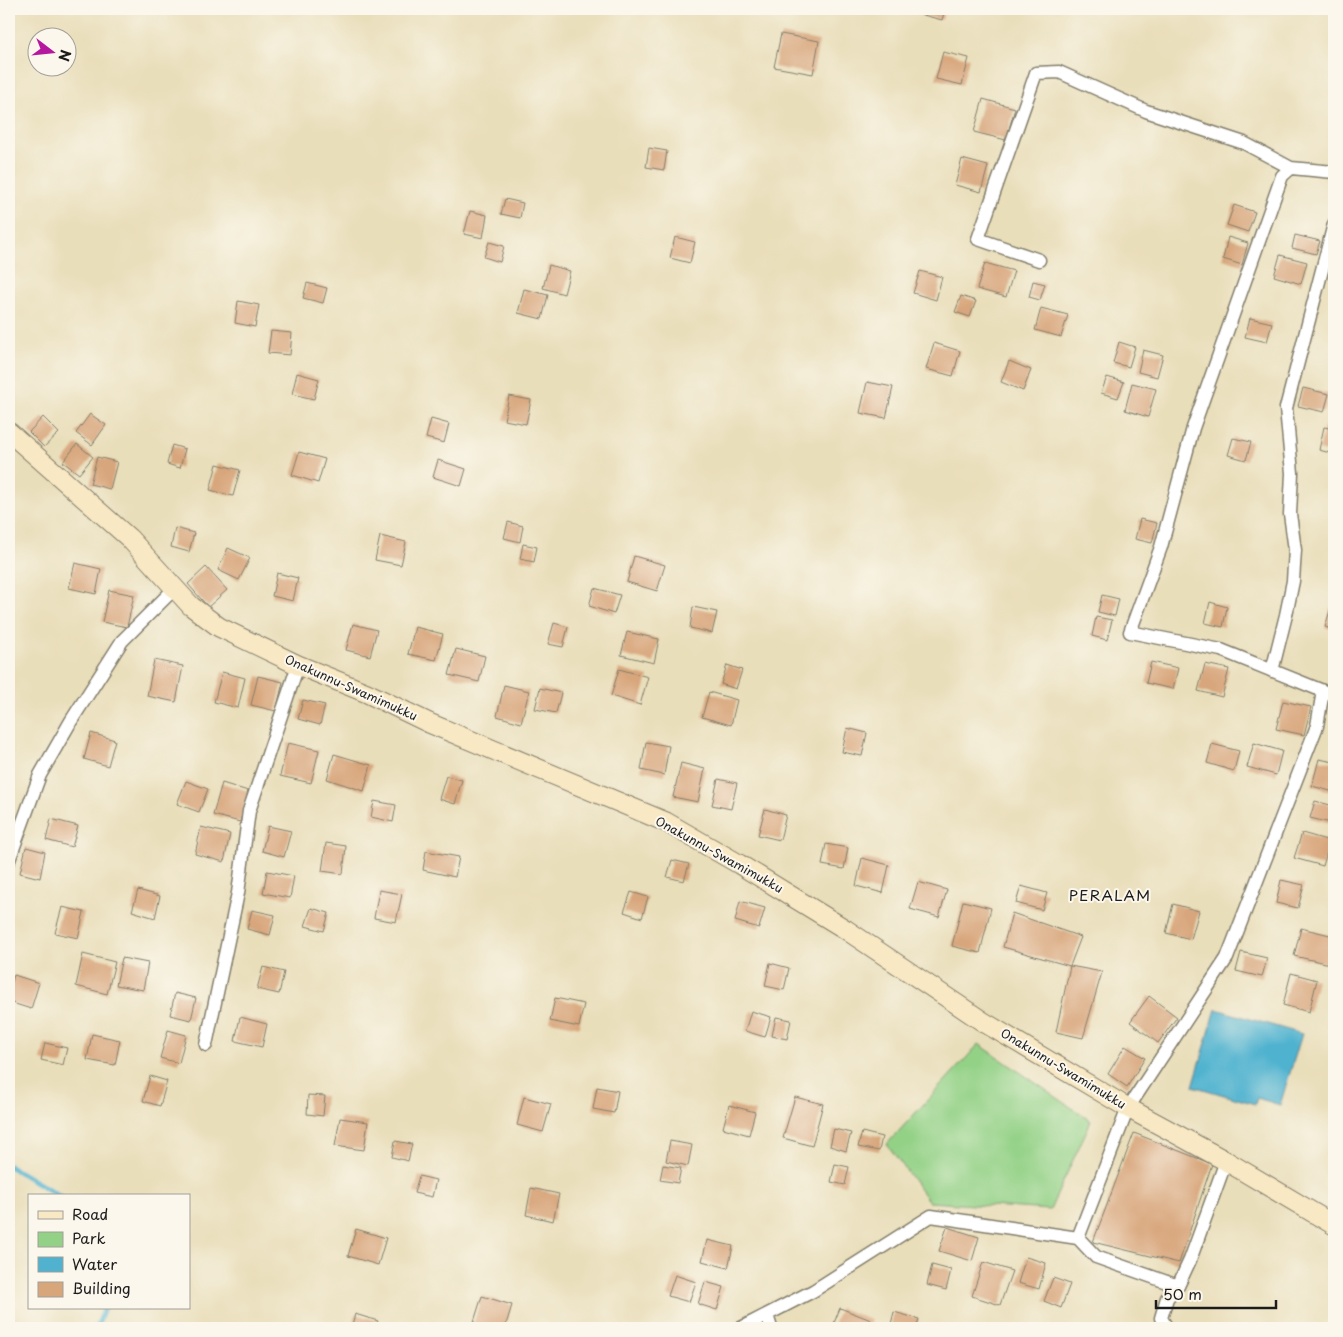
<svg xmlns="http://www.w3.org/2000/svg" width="1343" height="1337" viewBox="0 0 1343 1337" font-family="'Playpen Sans',sans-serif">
<rect width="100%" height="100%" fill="#fbf7ec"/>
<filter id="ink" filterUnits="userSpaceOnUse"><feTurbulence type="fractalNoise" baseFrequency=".02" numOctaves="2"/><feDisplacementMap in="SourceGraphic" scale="10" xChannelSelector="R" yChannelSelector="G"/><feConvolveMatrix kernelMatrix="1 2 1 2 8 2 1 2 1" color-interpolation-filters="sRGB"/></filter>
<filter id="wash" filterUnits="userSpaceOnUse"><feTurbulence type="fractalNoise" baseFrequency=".0096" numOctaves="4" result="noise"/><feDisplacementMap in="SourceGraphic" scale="20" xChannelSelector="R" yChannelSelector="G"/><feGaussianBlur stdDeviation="1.12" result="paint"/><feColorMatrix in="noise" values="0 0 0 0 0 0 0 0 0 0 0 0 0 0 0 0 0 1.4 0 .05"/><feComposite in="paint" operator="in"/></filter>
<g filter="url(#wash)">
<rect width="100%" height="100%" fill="#e9deba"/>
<!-- green -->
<path fill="#93d186" stroke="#587651" d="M979,1044L1091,1121L1050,1210L929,1202L887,1144Z"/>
<!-- water -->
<path fill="#50b2cf" stroke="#366776" d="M1216,1009L1302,1034L1280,1105L1257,1098L1255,1104L1193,1086Z"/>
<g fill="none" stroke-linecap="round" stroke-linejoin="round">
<!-- stream -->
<path stroke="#50b2cf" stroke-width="5" d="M9,1166L60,1196
M97,1328L104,1308"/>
</g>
<g id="blocks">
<!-- building -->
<path fill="#d8a67b" d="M908,9H945L942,20L908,11Z
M781,34L819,41L813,74L774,67Z
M943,52L969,58L962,85L936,79Z
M983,99L1015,108L1006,140L974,132Z
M649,148L667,151L664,170L646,167Z
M962,159L988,166L981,192L955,185Z
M505,199L523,203L520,218L501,214Z
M1234,205L1255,212L1248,232L1227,225Z
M470,211L487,215L483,238L464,234Z
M1295,235L1320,241L1316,254L1292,248Z
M675,237L695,242L690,263L670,258Z
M1228,237L1248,243L1242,265L1223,259Z
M489,242L504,246L500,262L484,257Z
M1280,255L1307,262L1301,284L1274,276Z
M985,263L1014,271L1006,297L977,289Z
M549,265L570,271L564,294L543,288Z
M920,271L942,277L936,300L913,293Z
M1033,281L1045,284L1040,300L1029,297Z
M307,283L327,288L323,303L303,298Z
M524,289L548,295L542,319L518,313Z
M961,296L976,301L970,317L955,312Z
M238,301L259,305L255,327L235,323Z
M1041,308L1068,315L1061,337L1035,330Z
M1250,318L1272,323L1267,342L1245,337Z
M271,331L292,333L290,355L268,353Z
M1119,342L1135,347L1129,367L1113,363Z
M934,343L960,351L953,376L926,369Z
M1143,350L1163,355L1157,377L1138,372Z
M1009,361L1031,370L1023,391L1001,382Z
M297,373L319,379L314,399L292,394Z
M1107,377L1124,382L1118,398L1101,393Z
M867,382L893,387L886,418L860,413Z
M1132,383L1156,389L1148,417L1125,410Z
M1303,388L1329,394L1324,412L1298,406Z
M509,396L531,400L526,424L504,420Z
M90,414L106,425L92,445L76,433Z
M43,417L59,433L44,447L29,432Z
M431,419L449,424L444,443L426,438Z
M1324,427L1334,429V454L1319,450Z
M1233,438L1251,442L1246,460L1228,455Z
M77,444L93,457L79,474L63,462Z
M172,445L185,449L180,468L167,464Z
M299,452L325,459L318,483L292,475Z
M97,457L117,462L110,489L90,484Z
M438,460L466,469L461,486L433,477Z
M217,464L240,470L233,496L210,490Z
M1140,519L1157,523L1152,543L1135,539Z
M508,522L523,526L520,542L504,538Z
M175,528L194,533L189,552L171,547Z
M380,536L406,542L401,565L375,560Z
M523,544L537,547L534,562L520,559Z
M228,548L250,558L239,580L218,570Z
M634,556L665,565L657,591L627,582Z
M75,563L101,569L96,594L69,588Z
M206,567L227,590L208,607L188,584Z
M277,573L298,578L293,601L272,596Z
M594,588L620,595L614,614L589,606Z
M109,590L134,595L127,627L102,622Z
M1102,595L1119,599L1115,616L1098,612Z
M1210,602L1227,607L1223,627L1205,623Z
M693,607L717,612L712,633L690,628Z
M1331,607L1334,608V630L1325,627Z
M1096,617L1112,620L1107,640L1092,636Z
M554,623L568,627L563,647L548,644Z
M353,624L377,630L370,656L346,650Z
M415,627L443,634L436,660L408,654Z
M627,632L659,639L654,663L621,655Z
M456,649L485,656L479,682L449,675Z
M154,660L183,666L176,702L147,696Z
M1151,662L1178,668L1173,689L1146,683Z
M1205,664L1229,669L1222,697L1198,691Z
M727,665L742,670L736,689L721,684Z
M619,669L648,677L640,705L611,696Z
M222,672L245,678L238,708L214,702Z
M258,676L283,682L276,711L251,705Z
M504,685L529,691L521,723L497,716Z
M540,688L561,693L556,713L535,709Z
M709,692L737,700L731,725L702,717Z
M303,700L325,705L320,725L298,719Z
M1283,701L1311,707L1304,735L1276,729Z
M847,728L867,733L862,756L842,752Z
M91,733L115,740L108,766L84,759Z
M646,742L669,746L664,775L641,770Z
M288,743L319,750L311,783L280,776Z
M1254,743L1282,751L1276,775L1247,767Z
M1212,744L1239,751L1234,771L1207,763Z
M334,754L371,765L364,791L327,779Z
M1319,759L1334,762V792L1312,786Z
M681,763L705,769L698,802L673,797Z
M446,776L462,780L455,804L439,799Z
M718,779L737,783L731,809L712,805Z
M186,781L208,789L199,812L177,804Z
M222,783L248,791L240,822L213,815Z
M374,801L396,805L393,822L371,817Z
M1315,801L1334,806L1331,823L1310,818Z
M765,809L786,815L780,840L758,835Z
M51,819L78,826L72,847L46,840Z
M268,826L291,831L284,857L262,851Z
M201,827L230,834L224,862L195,854Z
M1302,833L1330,841L1323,866L1294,858Z
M326,843L346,846L343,874L322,871Z
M826,844L848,848L844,869L822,865Z
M26,847L45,852L40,878L20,873Z
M426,851L459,857L455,877L423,870Z
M862,858L889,865L883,893L856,886Z
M672,860L689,864L684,881L667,877Z
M267,871L294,876L290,898L263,893Z
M1281,880L1304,885L1298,908L1276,903Z
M918,882L947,890L939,917L910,909Z
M1021,886L1047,893L1042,910L1016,903Z
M138,890L160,896L155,918L132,911Z
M379,890L402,894L396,922L374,918Z
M631,892L648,897L642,918L624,912Z
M740,901L765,908L759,928L735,921Z
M963,901L991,908L980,953L952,946Z
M1173,904L1199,911L1191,939L1166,933Z
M62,907L84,912L78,938L55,933Z
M311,908L329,913L324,931L305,926Z
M252,910L275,915L270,935L247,929Z
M1012,913L1081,937L1070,966L1003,947Z
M1301,928L1334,936V945L1330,964L1294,956Z
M1241,952L1267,958L1262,977L1236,971Z
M83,954L115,962L107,994L76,986Z
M122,958L148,963L143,990L116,985Z
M770,963L789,968L784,990L765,986Z
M1070,966L1102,972L1083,1038L1056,1032Z
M263,967L284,972L279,994L257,989Z
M1291,973L1317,980L1309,1012L1283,1005Z
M14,975L39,983L31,1009L9,1002V991Z
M175,993L196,998L191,1020L170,1015Z
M1149,996L1177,1017L1158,1043L1130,1022Z
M555,998L584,1004L579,1027L550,1021Z
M751,1011L771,1017L765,1037L745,1031Z
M240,1017L267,1024L262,1047L235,1041Z
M776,1017L791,1020L787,1039L772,1036Z
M168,1030L186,1035L179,1063L160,1058Z
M92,1034L120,1040L115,1065L87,1060Z
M45,1043L67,1048L63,1065L41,1060Z
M1125,1046L1145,1058L1127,1087L1108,1074Z
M150,1076L167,1081L160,1106L143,1101Z
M597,1087L618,1091L614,1113L593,1109Z
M308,1095L325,1096L323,1116L307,1114Z
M524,1097L551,1104L543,1132L517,1125Z
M795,1097L823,1104L812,1146L783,1138Z
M729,1105L755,1112L749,1135L723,1128Z
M340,1118L368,1122L364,1150L335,1146Z
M834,1129L851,1133L846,1151L830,1146Z
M862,1132L882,1137L879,1151L858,1147Z
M1134,1133L1212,1164L1179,1263L1093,1242Z
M395,1141L412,1144L408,1161L392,1157Z
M670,1141L692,1145L688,1166L666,1161Z
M835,1164L849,1167L845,1185L831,1182Z
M663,1165L681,1168L678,1183L660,1180Z
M419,1176L436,1180L432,1197L414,1193Z
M531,1188L559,1194L553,1221L526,1215Z
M947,1227L979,1237L972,1261L939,1251Z
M356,1229L386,1238L378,1265L348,1256Z
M707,1240L733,1246L728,1268L702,1261Z
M1026,1257L1046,1263L1039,1289L1018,1283Z
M983,1262L1012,1271L1000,1305L972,1296Z
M932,1265L951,1270L946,1290L927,1285Z
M675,1275L696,1282L689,1302L668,1296Z
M1053,1278L1070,1284L1061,1308L1044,1301Z
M705,1282L724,1287L717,1310L698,1304Z
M482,1296L512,1305L505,1328H472Z
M840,1308L871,1320L868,1328H832Z
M894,1312L919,1319L916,1328H890Z
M355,1314L378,1321L376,1328H351Z"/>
</g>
</g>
<g filter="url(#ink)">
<use href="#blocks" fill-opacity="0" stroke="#827d6b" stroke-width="1"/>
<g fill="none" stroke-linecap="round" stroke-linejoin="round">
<defs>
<path id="street" d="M1039,260L978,239L1036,73L1059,72L1146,111L1244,143L1291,168
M1272,671L1286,615L1293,581L1295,550L1290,514L1292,473L1286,408L1334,224
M9,860L40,775L71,721L122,641L175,588
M206,1045L238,893L249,811L298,665
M1078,1238L1096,1257L1178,1286
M767,1315L771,1328
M741,1328L813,1291L931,1216L1078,1238L1128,1108L1227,958L1317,726L1323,691L1221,650L1130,632L1161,547L1193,428L1282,176L1291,168L1334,172
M1167,1328L1161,1318L1167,1298L1178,1286L1190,1260L1226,1161"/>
<path id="secondary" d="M9,432L129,538L191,606L219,627L298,665L367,693L429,723L666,822L739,864L845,929L982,1021L1128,1108L1226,1161L1334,1225"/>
</defs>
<!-- street casing -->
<use href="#street" stroke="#827d6b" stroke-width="15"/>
<!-- secondary casing -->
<use href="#secondary" stroke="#827d6b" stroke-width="21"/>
<!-- street -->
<use href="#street" stroke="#fff" stroke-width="12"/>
<!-- secondary -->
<use href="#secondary" stroke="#f8e8c3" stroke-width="19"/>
</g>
</g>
<g text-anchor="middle" stroke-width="4" stroke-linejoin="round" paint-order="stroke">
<!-- street labels -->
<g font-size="12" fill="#1c1c1c" stroke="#fbf7ec">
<text transform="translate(351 688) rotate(24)" y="4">Onakunnu-Swamimukku</text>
<text transform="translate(719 855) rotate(29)" y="4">Onakunnu-Swamimukku</text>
<text transform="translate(1063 1069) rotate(31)" y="4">Onakunnu-Swamimukku</text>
</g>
<!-- quarter labels -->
<g font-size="15" letter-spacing="1" fill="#1c1c1c" stroke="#fbf7ec">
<text x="1110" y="901">PERALAM</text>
</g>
</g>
<!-- margin -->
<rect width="1343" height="1337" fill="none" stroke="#fbf7ec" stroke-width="30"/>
<!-- legend -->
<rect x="28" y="1194" width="162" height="115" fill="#fbf7ec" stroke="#a29f99"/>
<rect x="38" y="1211" width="25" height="8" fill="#f8e8c3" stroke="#a29f99"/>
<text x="72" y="1220" font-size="15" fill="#1c1c1c">Road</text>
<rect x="38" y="1232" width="25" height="15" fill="#93d186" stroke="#a29f99"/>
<text x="72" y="1244" font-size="15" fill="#1c1c1c">Park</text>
<rect x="38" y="1257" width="25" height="15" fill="#50b2cf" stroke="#a29f99"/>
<text x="72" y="1270" font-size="15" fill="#1c1c1c">Water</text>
<rect x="38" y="1282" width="25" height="15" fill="#d8a67b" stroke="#a29f99"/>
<text x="72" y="1294" font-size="15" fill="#1c1c1c">Building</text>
<!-- north arrow -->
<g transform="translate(52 52) rotate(106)"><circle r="24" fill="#fbf7ec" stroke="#a29f99"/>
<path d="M0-4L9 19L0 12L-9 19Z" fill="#b5179e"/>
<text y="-8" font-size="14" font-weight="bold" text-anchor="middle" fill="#1c1c1c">N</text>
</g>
<!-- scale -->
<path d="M1156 1300v8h120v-8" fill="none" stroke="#1c1c1c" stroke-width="2.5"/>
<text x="1163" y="1300" font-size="15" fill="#1c1c1c" stroke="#fbf7ec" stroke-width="4" paint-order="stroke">50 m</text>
</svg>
